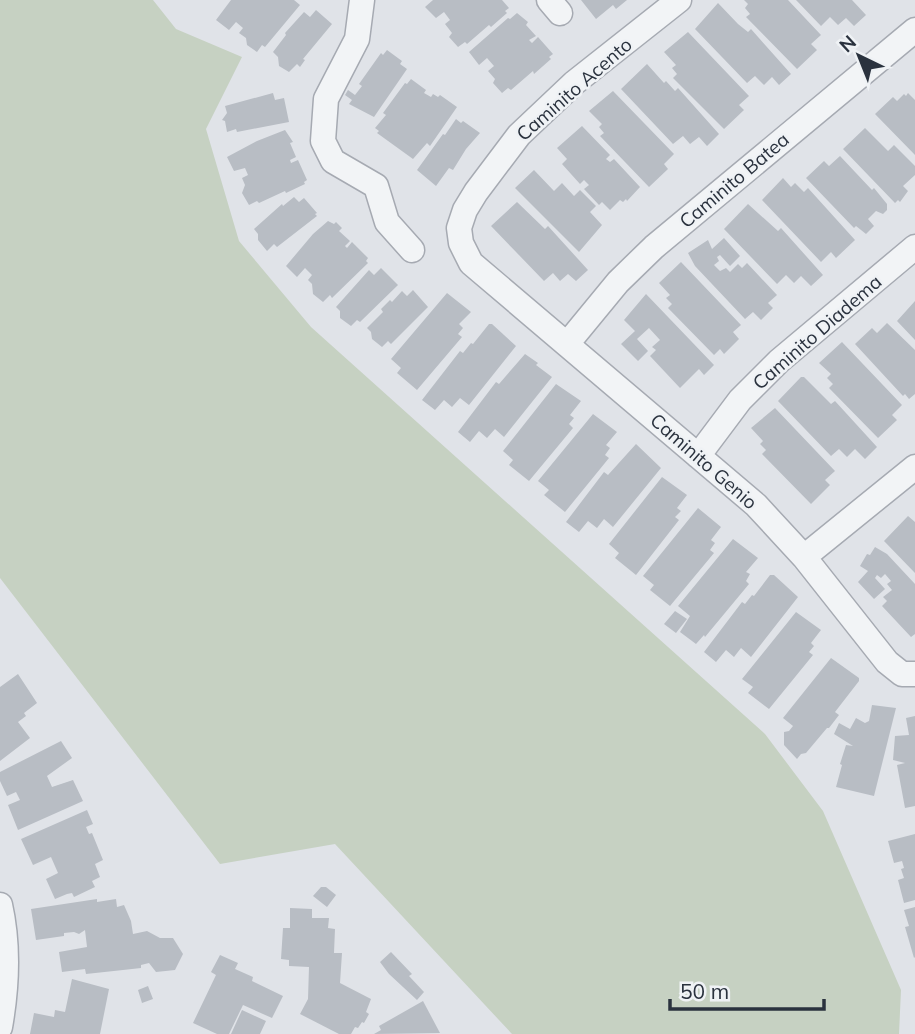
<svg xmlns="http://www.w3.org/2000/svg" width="915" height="1034" viewBox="0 0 915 1034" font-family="Mulish,sans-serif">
<rect width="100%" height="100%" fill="#e0e3e8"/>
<!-- green -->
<path fill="#c6d1c2" d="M0,0H153L176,29L242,57L206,129L239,241L311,327L765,734L823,811L901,990L899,1034H512L335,844L220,864L0,578Z"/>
<!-- building -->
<path fill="#b8bdc4" d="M231,0H294L300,5L265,47L262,45L257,52L247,45L246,38L239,33L243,28L236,22L229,30L216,20Z
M433,0H502L509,8L505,11L507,13L491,27L489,25L467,44L465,42L458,47L449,37L452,33L445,24L450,20L444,12L436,18L425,7Z
M581,0H627L616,9L613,5L596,19Z
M744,0H788L821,35L811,44L817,50L797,69L746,17L750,14L745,8L748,4Z
M796,0H852L866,15L854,26L846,18L838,25L830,17L821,26Z
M718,3L738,24L748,32L751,29L791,74L779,85L772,77L764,85L755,76L747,83L695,29Z
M316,10L332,24L303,59L305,60L300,67L297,64L289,72L279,66L278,57L273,52L286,35L285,33L304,12L310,17Z
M517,13L528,22L526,25L536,36L529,40L532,43L538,37L553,54L549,57L551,59L534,74L533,71L511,90L508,88L502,93L493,83L495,79L488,71L494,66L487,58L479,65L469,52L508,18L510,19Z
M688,32L749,96L739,105L744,110L724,129L673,78L677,74L672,68L676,65L664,52Z
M387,50L402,61L400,64L407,69L374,117L349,104L352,100L345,95L348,90L355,95L362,86L359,84L381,53L383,55Z
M647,64L664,83L666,81L675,91L678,88L719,134L707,146L699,137L690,144L683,136L673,144L621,89Z
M411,79L426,90L424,93L431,97L433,94L438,97L440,95L457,107L430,146L427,143L413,159L377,133L379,131L375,128L386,115L383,113L405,83L407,84Z
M613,91L674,154L664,164L668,169L649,187L600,136L604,133L599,127L602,124L589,111Z
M273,93L275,100L284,98L289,122L237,132L236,129L227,132L225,121L222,120L227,113L225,106Z
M908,93L915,100V155L875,114L893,97L897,101L904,94L906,96Z
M456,119L461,123L463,121L480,133L466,149L453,170L449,168L436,186L417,170L443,134L445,135Z
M582,126L610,155L606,159L610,162L614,159L640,187L627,201L626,199L623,202L620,200L610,210L602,202L599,205L584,189L589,185L584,180L580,184L562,164L567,159L557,148Z
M865,128L888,151L894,145L915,166V175L903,186L908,191L900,202L898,200L895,203L843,149Z
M285,130L293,142L290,143L296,157L290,160L291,163L298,160L307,180L304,182L305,184L286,193L285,191L259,203L257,201L249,205L242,193L245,185L242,178L248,175L245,168L234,171L227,157L257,141Z
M840,156L872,190L874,188L887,204V210L883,214L876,211L868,219L874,226L866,234L856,226L854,228L806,178L824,161L829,166Z
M534,170L554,191L562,183L574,196L580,190L596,206L590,212L602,225L579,252L515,188Z
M783,178L791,187L795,183L804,192L808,188L855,240L836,258L831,252L821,262L762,200Z
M294,197L299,202L304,198L317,213L315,214L317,216L277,247L274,244L267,251L258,240V234L254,229L282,204L283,206Z
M517,202L545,229L548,226L588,270L576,281L568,274L560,281L553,273L544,281L491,226Z
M748,204L778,231L781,228L823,275L811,286L801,276L794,283L786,275L777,284L724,229Z
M328,221L334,224L336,222L342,228L339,231L350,241L345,246L347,248L352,242L368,258L366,261L368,263L332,298L330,295L323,302L313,294L312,284L308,280L312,275L305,268L297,277L286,266L313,234Z
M724,238L740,256L730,266L720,255L717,257L719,261L714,265L720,271L726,268L730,272L738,264L742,268L747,263L777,295L768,303L773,308L761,320L753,312L745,319L695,266L688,253L708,240L712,249Z
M681,262L741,325L733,332L739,339L724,354L720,349L714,355L668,308L672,304L666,298L670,295L659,283Z
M381,268L398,285L360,322L357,320L351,326L340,318V311L336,307L369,270L374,275Z
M413,290L428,307L391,344L388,341L382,347L372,339L371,332L367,328L383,312L381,309L390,300L392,302L402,291L407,296Z
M447,293L471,312L459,324L463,328L458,334L462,337L417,390L397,373L401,368L391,359Z
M646,294L714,365L704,375L699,369L680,388L650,356L656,350L652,347L660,340L649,328L637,339L648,351L638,361L621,344L635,331L624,320Z
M915,301V340L897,321Z
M887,323L915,350V394L909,399L905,394L903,396L855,344L872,328L877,333Z
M489,324H492L516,346L469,405L460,398L452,407L444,400L435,410L422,400L460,351L463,353L471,343L473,344Z
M842,342L902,405L892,415L897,420L878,438L829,388L833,384L827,378L831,374L819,363Z
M525,354L538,363L536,365L552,377L504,437L495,429L487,438L479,431L470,442L458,432L496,382L499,384Z
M801,377H804L831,404L835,401L877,447L865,459L855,449L847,457L839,449L831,456L778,401Z
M556,384L581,401L570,415L574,418L569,424L573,428L529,481L509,465L513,460L503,451Z
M775,408L835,471L825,480L830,485L811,504L762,454L766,450L760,444L763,441L751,428Z
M593,414L617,432L606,445L610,448L605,455L609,458L565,512L544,495L549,490L538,481Z
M636,444L661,468L613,527L604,519L597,528L588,521L579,532L566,522L604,472L608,475Z
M662,477L687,495L677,508L681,511L675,517L679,520L636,575L615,558L619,553L609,544Z
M698,508L721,527L711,540L715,543L710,550L714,553L670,606L650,590L654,585L643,576Z
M908,516L915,522V573L884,541Z
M733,539L758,558L746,572L750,574L746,581L749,584L705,637L704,635L696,644L680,632L690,616L678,606Z
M875,547L887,554L915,584V634L911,637L882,606L887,601L883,597L892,590L887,584L891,581L885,574L881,578L877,575L875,578L885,589L874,599L858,582L868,571L860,566L867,554L870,555Z
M770,575H774L798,597L751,657L741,648L734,657L726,650L716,662L704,652L742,602L745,604L752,595L754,596Z
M675,611L687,619L676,633L664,624Z
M796,612L821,630L811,643L814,646L809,652L813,655L769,709L748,693L753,687L742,679Z
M831,658L859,678V681L835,712L839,715L829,728H827L806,753L801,754L797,759L784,745V732L789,731L793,726L783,718Z
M18,674L37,703L24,713L26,716L18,722L30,738L0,761V687Z
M872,705L896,708L874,796L836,787L842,765L840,764L846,745L853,746L834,734L839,723L850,729L856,718L865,723L869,721Z
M915,716V806L905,808L897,765L905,763L893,760L895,736L909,735L906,718Z
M61,741L72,758L47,776L52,787L73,780L83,801L18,830L8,805L20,800L16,792L7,796L0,781V772Z
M87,810L93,824L86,827L89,834L92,833L103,860L95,864L100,877L92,881L95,887L74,897L72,893L67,894L55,899L46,879L58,873L51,857L33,865L21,839Z
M915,834V900L904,903L898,880L904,878L901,869L904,868L902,861L894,863L888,841Z
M321,887H326L336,895L327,907L313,896Z
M97,899V902L116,899L117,907L124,905L131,921L133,934L147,931L160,938H173L183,954L175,970L156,972L149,963L141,965V968L123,970L86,974L85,969L62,972L59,952L87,947L85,930L79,934L74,932L64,933V936L36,940L31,909Z
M915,907V957L914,958L905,927L909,926L904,910Z
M290,908L312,909V918H329L328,928L335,929L334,953H342L340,983L371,999L366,1012L369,1014L364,1023L362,1022L358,1028L355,1027L351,1034H339L300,1014L308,999L309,967L289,966V960L281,959L283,928H290Z
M391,952L412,974L409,976L424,992L417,1000L389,974L380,962Z
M220,955L238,963L235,969L253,977L252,981L283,996L272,1018L243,1005L229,1034H217L193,1023L216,975L211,972Z
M72,979L109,989L100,1034H30L34,1013L54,1017L55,1010L65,1012Z
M148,986L153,999L142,1003L138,990Z
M423,1001L440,1033L374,1034L381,1030L379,1026Z
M242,1010L266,1021L260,1034H231Z"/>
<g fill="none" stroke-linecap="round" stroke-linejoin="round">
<defs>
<path id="street" d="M362,0L357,39L326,99L323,141L333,161L376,186L387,222L412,250
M549,0L560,13
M679,0L574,83L519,135L476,192L465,210L459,228L461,243L471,263L756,505L804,557L887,662L902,674H915
M567,344L618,282L654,247L915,30
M698,456L740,400L779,361L915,247
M804,557L915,467
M0,905C9,945 7,987 0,1027"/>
</defs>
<!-- street casing -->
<use href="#street" stroke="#a6aab2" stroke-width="27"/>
<!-- street -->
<use href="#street" stroke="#f2f4f6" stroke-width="24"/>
</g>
<g text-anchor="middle" stroke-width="5" stroke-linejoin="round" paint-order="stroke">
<!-- street labels -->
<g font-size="19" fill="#2a323e" stroke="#eff2f5">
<text transform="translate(574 89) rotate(-41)" y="7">Caminito Acento</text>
<text transform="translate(734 180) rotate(-40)" y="7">Caminito Batea</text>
<text transform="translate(817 332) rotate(-41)" y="7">Caminito Diadema</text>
<text transform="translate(704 461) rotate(41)" y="7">Caminito Genio</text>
</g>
</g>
<!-- north arrow -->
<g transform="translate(859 56) rotate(317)" stroke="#eff2f5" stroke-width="5" paint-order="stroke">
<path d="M0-5L12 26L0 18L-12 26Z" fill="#2a323e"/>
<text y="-10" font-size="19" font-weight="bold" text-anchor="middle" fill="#2a323e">N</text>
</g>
<!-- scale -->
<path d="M670 999v10h154v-10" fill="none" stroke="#2a323e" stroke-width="3.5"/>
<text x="680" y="999" font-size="21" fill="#2a323e" stroke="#eff2f5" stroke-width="5" paint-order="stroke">50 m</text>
</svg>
